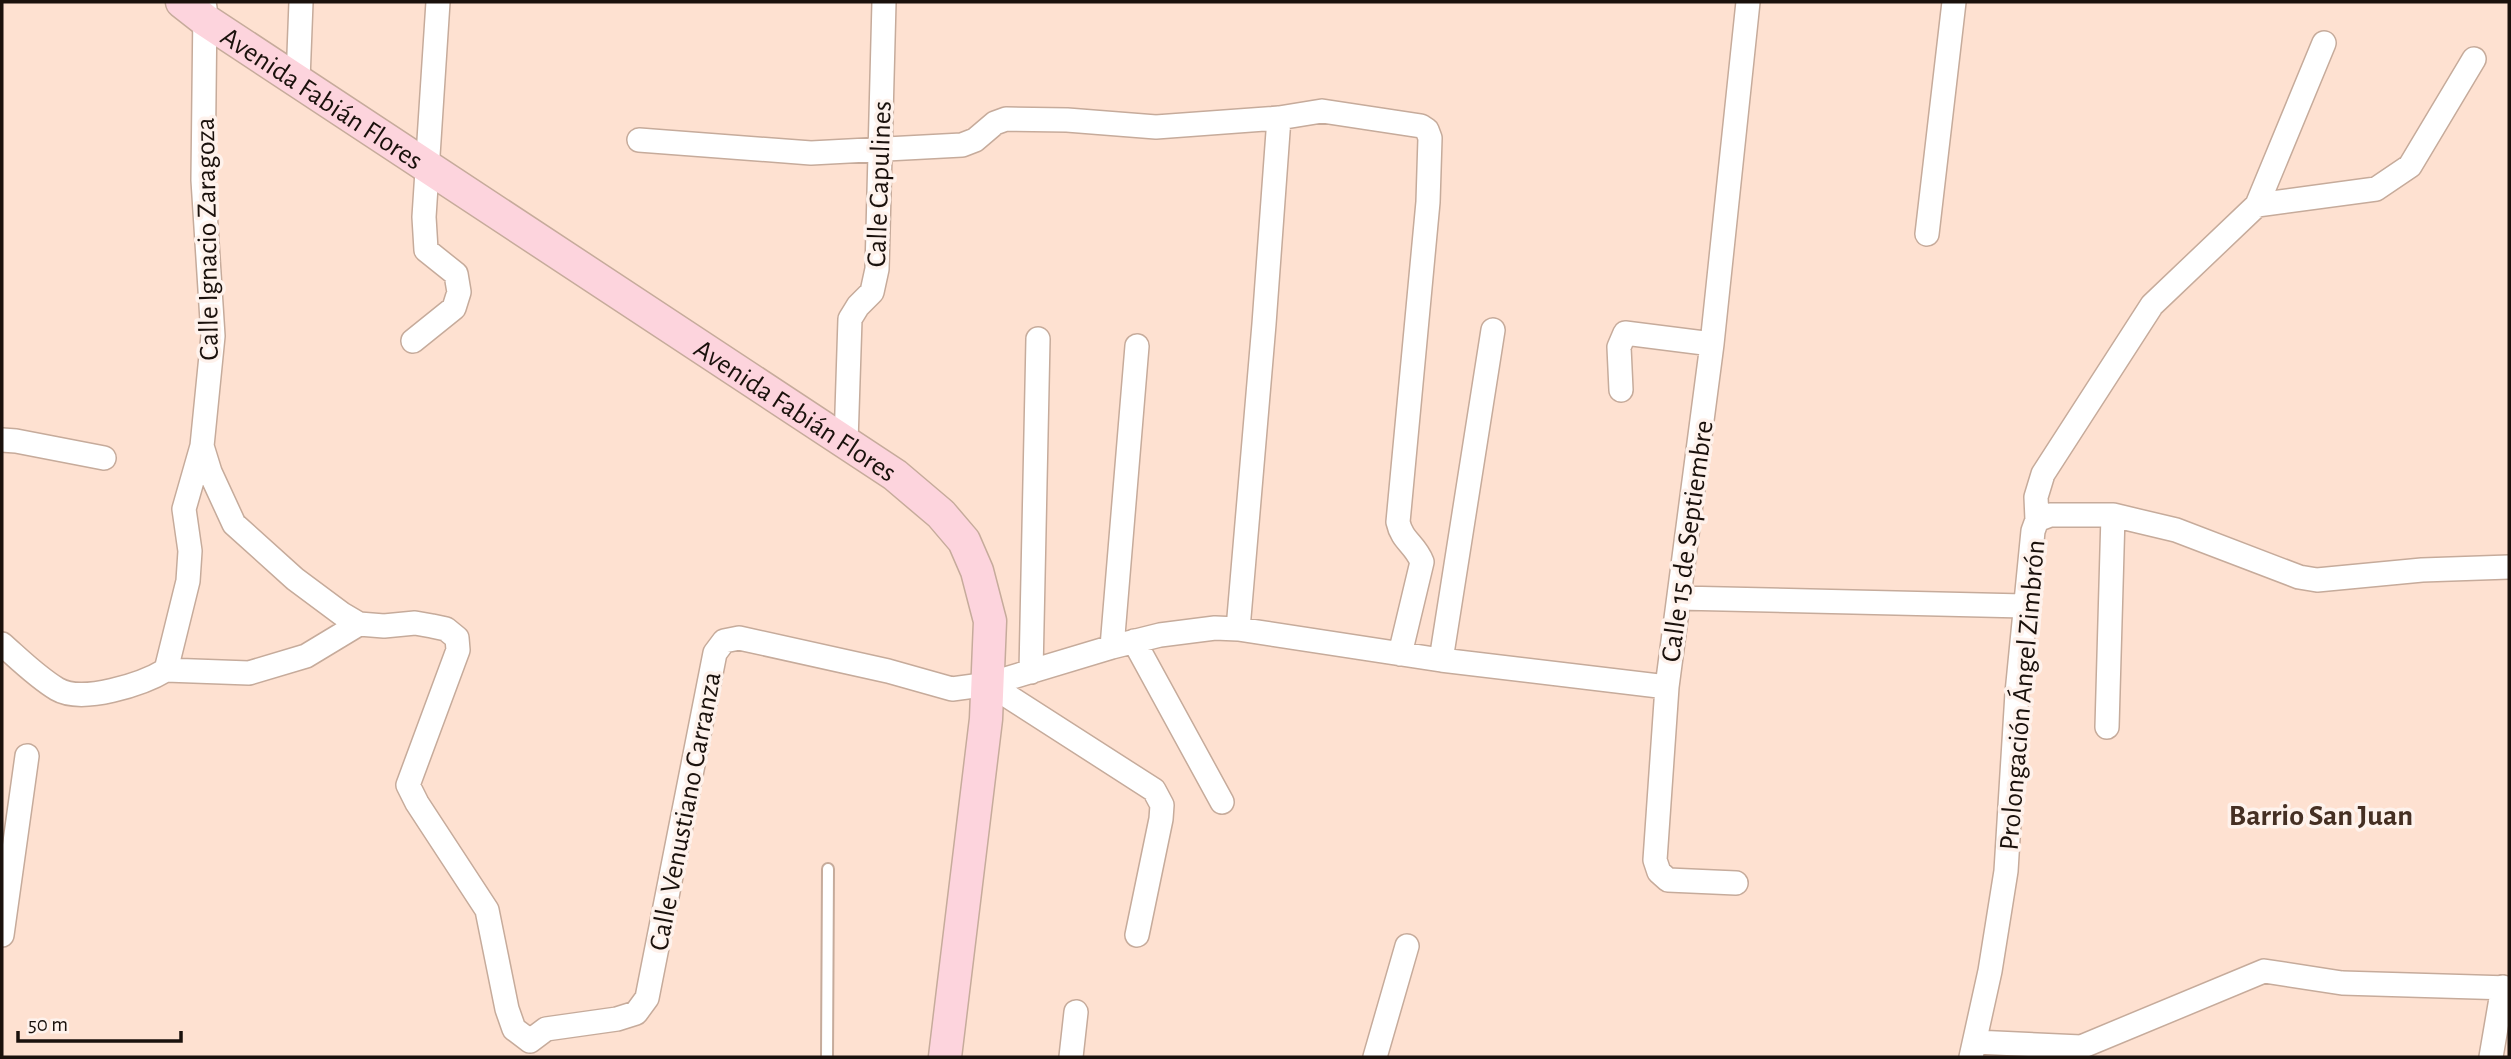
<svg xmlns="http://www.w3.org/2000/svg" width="2511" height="1059" viewBox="0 0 2511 1059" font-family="'Alegreya Sans',sans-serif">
<rect width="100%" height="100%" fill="#fee1d1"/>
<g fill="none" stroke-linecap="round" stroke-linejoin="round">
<defs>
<path id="lane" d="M827,1057L828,869"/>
<path id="street" d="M205,7L203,180L213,336L202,446L210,472L234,524L295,579L342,614L359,624L384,626L415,623L432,626L446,629L457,638L458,650L408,785L417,803L487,910L507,1009L514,1029L530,1041
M298,80L301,2
M639,140L811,153L962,145L975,140L995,123L1006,119L1067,120L1156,127L1279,118L1322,111L1421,126L1427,130L1430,138L1428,202L1398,522C1402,541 1415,544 1422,562L1400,654
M2257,205L2376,189L2410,166L2474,59
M1927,234L1954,2
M413,341L454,308L459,292L456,274L426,250L424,217L438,2
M1621,390L1619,347L1625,333L1712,344
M2,440L16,441L104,458
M846,442L850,319L858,306L872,292L877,269L884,2
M2037,520L2036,497L2043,474L2152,305L2257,205L2324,43
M1679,598L2024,606
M1238,629L1264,324L1279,118
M1134,641L1222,802
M2,644C19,659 37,677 57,689C82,704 143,684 166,670L188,581L190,551L184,509L202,446
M1112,647L1137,346
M1441,660L1493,330
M166,670L249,673L306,656L359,624
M1031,672L1038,339
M989,684L1154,790L1162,805L1161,819L1137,935
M2107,727L2113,515
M1736,883L1668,880L1659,872L1655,860L1667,687L1712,344L1748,2
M2,935L27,756
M530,1041L546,1029L617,1019L636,1013L647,998L715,653L724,641L739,638L888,671L952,689L989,684L1112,647L1160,635L1215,628L1238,629L1441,660L1667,687
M1975,1042L2081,1047L2264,971L2342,983L2509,988
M1071,1057L1076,1012
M1375,1057L1407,946
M1971,1057L1990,971L2006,871L2017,693L2033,531L2037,520L2050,515H2113L2176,530L2299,577L2317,580L2422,570L2509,567
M2491,1057L2503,987"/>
<g id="secondary">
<path id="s1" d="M182,2L205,20L895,475L941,514L964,541L977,571L990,621L986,719L945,1057"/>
</g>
</defs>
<!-- lane casing -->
<use href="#lane" stroke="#c6ab9b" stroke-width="14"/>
<!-- street casing -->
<use href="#street" stroke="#c6ab9b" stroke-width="26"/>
<!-- secondary casing -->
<use href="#secondary" stroke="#c6ab9b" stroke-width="35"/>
<!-- lane -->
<use href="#lane" stroke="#fff" stroke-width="10"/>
<!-- street -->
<use href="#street" stroke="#fff" stroke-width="23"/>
<!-- secondary -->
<use href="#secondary" stroke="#fdd4dd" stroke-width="32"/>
</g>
<g text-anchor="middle" stroke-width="7" stroke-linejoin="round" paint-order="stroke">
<!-- street labels -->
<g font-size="28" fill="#1a110c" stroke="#fef2ec">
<text dy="10" stroke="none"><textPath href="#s1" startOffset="170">Avenida Fabián Flores</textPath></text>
<text transform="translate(878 184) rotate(-88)" y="10">Calle Capulines</text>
<text transform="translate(206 239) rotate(-91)" y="10">Calle Ignacio Zaragoza</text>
<text dy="10" stroke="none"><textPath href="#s1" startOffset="737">Avenida Fabián Flores</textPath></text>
<text transform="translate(1686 541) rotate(-82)" y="10">Calle 15 de Septiembre</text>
<text transform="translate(2021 695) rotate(-85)" y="10">Prolongación Ángel Zimbrón</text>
<text transform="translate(684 811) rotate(-79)" y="10">Calle Venustiano Carranza</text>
</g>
<!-- neighbourhood labels -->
<g font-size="30" font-weight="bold" fill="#452f23" stroke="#fef2ec">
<text x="2321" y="825">Barrio San Juan</text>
</g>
</g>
<!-- border -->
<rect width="2511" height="1059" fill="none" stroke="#1a110c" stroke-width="7"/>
<!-- scale -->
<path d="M18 1031v10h163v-10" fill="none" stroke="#1a110c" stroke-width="3.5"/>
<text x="28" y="1031" font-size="21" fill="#1a110c" stroke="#fef2ec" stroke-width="5" paint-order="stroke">50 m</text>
</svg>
